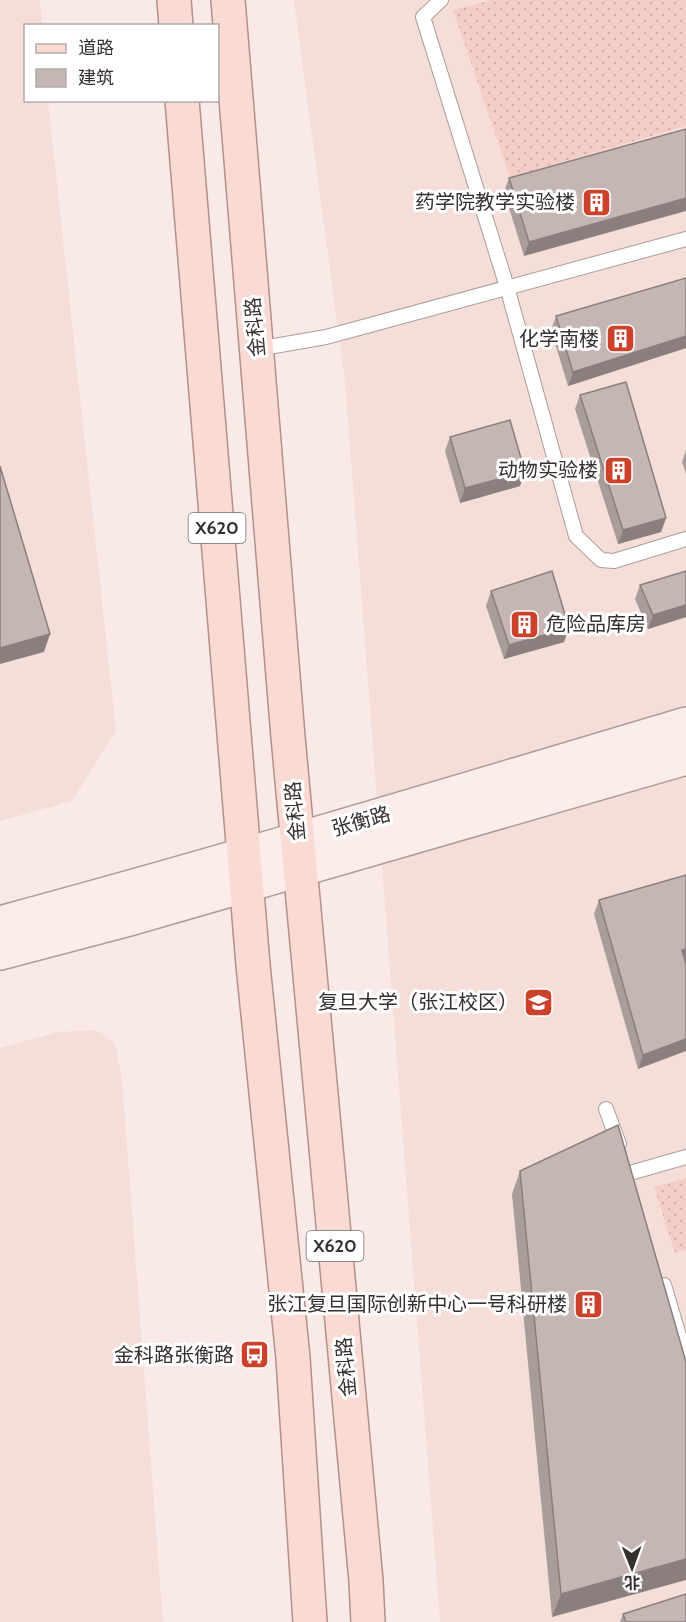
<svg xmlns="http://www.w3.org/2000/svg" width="686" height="1622" viewBox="0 0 686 1622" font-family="Cabin,'Noto Sans SC',sans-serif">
<defs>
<pattern id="grass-dots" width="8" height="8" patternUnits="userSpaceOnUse" patternTransform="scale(1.5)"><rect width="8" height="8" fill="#f4cec6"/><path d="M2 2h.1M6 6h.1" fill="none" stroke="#d2b1aa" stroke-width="1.8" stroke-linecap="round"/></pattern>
</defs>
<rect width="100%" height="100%" fill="#faeae7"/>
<!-- built -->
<path fill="#f6ded8" d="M0,0H40L42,25L26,26V100L48,101L116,731L72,801L0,821Z
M297,0H686V1622H440L345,382L294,1Z
M96,1030L115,1044L122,1080L163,1622H0V1048L58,1032Z"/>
<!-- grass -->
<path fill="url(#grass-dots)" d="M492,0H686V126L510,177L453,10Z
M686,1178V1250L675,1253L654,1187Z"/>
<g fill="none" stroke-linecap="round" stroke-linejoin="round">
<defs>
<path id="lane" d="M441,0L423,17L507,287L576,536L601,560L614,561L686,539
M257,349L326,337L686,239
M606,1109L619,1144
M630,1173L686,1157
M664,1285L686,1359"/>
<path id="secondary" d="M0,923C230,861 458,792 686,724
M0,953L133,918L686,758"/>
<path id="primary" d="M174,0L176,26
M228,0L288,737L366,1581L368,1622
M182,100L253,965L293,1358L310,1622"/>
</defs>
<!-- lane casing -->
<use href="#lane" stroke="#ac9d9a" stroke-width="16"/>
<!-- secondary casing -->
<use href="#secondary" stroke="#ac9d9a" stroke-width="36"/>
<!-- primary casing -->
<use href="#primary" stroke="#b39088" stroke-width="36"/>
<!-- lane -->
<use href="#lane" stroke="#fff" stroke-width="14"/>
<!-- secondary -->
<use href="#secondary" stroke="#fdedea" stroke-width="33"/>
<!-- primary -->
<use href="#primary" stroke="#fadbd4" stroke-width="33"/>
</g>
<!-- wall -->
<path fill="#a99d9a" d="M686,129L524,256L504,192L509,178Z
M686,278V348L568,386L551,330L556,316Z
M580,395L666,518L661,532L618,544L575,409Z
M450,437L520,486L460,503L445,451Z
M686,450V474L682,462Z
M686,571V617L648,629L635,599L640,585Z
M491,591L569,628L564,642L504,659L486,606Z
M686,875V962H685L638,1069L594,914L599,900Z
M520,1171L686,1362L552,1617L512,1194Z
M623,1614L686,1622H620Z"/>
<!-- shaded-wall -->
<path fill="#8a7f7d" d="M686,198V211L524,256L529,242Z
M686,336V348L568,386L573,372Z
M525,472L520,486L460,503L465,488Z
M666,518L661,532L618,544L623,530Z
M686,605V617L648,629L653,615Z
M569,628L564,642L504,659L509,645Z
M50,634L44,652L0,664V648Z
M686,949V962L676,964L682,950Z
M686,1039V1051L638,1069L643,1055Z
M686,1559V1580L552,1617L561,1594Z"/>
<!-- building -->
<path fill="#c5b6b3" stroke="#8a7f7d" stroke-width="1.5" d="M686,129V198L529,242L509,178Z
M686,278V336L573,372L556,316Z
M626,382L666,518L623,530L580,395Z
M510,420L525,472L465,488L450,437Z
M0,466L50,634L0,648Z
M552,571L569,628L509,645L491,591Z
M686,571V605L653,615L640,585Z
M686,875V949L682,950L686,965V1039L643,1055L599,900Z
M618,1125L686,1362V1559L561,1594L520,1171Z
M686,1594V1622H626L623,1614Z"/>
<!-- icons -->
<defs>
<symbol id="building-square" viewBox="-11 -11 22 22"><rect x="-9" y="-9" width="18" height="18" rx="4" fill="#cc4129" stroke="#fff"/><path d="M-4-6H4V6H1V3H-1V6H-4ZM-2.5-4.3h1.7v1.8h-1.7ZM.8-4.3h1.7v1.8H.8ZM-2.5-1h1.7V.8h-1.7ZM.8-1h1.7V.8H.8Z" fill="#fff"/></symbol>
<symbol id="school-square" viewBox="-11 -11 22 22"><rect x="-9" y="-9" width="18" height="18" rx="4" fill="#cc4129" stroke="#fff"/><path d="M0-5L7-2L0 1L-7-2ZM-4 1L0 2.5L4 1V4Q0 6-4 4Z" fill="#fff"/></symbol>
<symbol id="bus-square" viewBox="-11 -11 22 22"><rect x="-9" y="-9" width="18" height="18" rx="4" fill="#cc4129" stroke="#fff"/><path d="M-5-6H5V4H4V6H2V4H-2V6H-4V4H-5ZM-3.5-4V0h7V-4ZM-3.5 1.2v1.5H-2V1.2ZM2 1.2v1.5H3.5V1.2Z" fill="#fff"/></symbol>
</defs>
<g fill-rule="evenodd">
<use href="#building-square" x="580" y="186" width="33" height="33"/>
<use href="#building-square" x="604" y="322" width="33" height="33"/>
<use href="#building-square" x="602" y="454" width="33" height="33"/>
<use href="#building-square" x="508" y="608" width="33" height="33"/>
<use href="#school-square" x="522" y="986" width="33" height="33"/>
<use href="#building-square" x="572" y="1288" width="33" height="33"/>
<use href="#bus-square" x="238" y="1338" width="33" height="33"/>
</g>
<g text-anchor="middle" stroke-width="6" stroke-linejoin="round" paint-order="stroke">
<!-- shield labels -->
<g fill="#fff" stroke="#726e6d" stroke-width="1.5">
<rect x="188.5" y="513" width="57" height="30" rx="4.5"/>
<rect x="306.5" y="1231" width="57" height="30" rx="4.5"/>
</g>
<g font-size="18" font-weight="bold" fill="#36302f">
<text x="217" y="534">X620</text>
<text x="335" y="1252">X620</text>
</g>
<!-- poi labels -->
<g font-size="20" fill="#36302f" stroke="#fff" text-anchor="end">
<text x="575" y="209">药学院教学实验楼</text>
<text x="599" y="346">化学南楼</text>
<text x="598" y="477">动物实验楼</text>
<text x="546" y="631" text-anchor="start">危险品库房</text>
<text x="518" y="1009">复旦大学（张江校区）</text>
<text x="567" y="1311">张江复旦国际创新中心一号科研楼</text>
<text x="234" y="1362">金科路张衡路</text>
</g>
<!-- street labels -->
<g font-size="20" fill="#36302f" stroke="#fff">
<text transform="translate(255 327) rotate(-95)" y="7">金科路</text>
<text transform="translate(295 811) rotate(-95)" y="7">金科路</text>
<text transform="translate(361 821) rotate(-16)" y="7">张衡路</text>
<text transform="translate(346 1367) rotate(-95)" y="7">金科路</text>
</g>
</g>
<!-- legend -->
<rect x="24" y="24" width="195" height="78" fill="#ffffff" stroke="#afacac" stroke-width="1.5"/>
<rect x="36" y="44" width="30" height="9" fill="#fadbd4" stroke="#afacac" stroke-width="1.5"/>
<text x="78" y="54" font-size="18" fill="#36302f">道路</text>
<rect x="36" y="69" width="30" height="18" fill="#c5b6b3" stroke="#afacac" stroke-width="1.5"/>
<text x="78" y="84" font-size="18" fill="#36302f">建筑</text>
<!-- north arrow -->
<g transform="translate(632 1568) rotate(179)" stroke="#ffffff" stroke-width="4.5" paint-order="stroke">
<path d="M0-4.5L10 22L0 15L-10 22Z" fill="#36302f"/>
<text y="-9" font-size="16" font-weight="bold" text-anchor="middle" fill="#36302f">北</text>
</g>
</svg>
